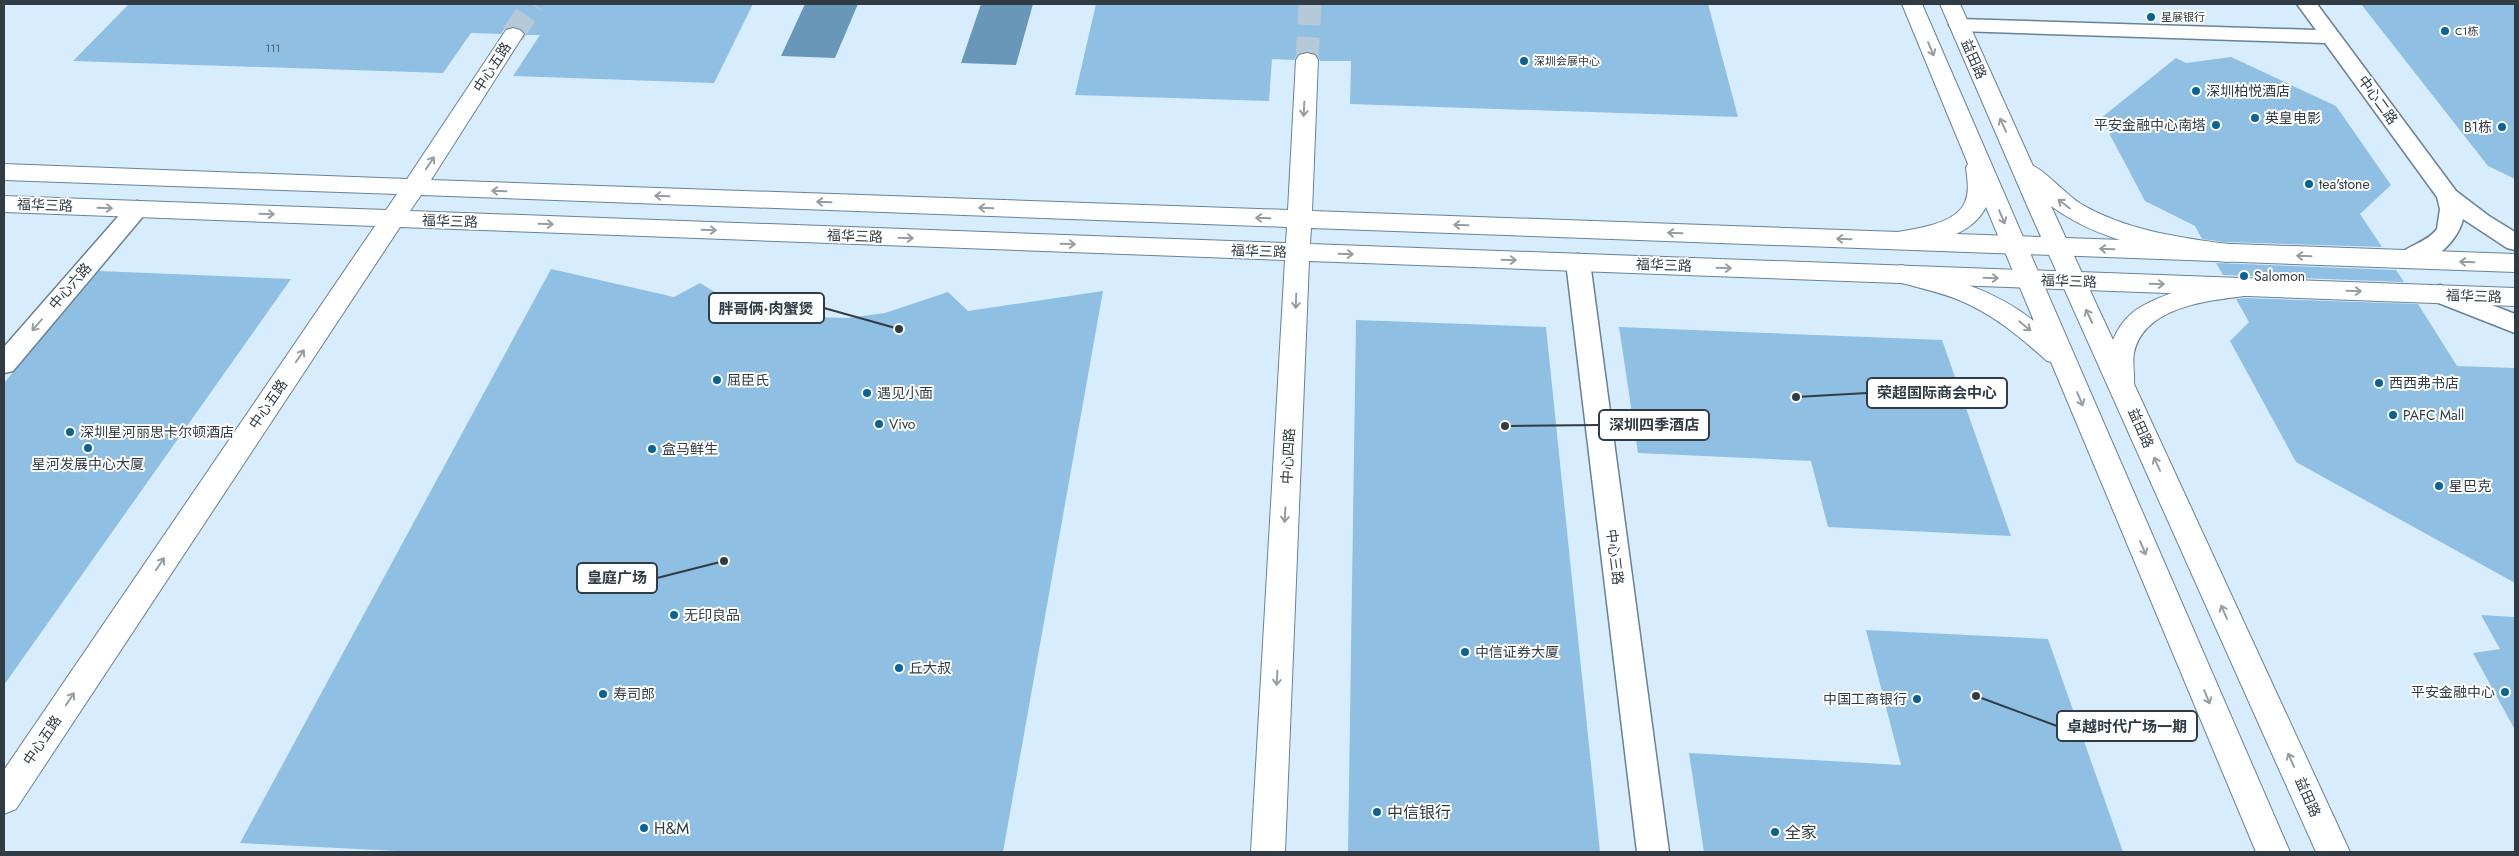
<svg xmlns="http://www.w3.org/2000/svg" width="2519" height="856" viewBox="0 0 2519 856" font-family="Jost,'Noto Sans SC',sans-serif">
<rect width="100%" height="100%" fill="#d7edfe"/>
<!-- water -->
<path fill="#6897ba" d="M805,4H858L835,58L781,56Z
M981,4H1033L1016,65L961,63Z"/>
<!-- building -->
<path fill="#8fbfe3" d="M129,4H753L714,83L513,76L540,35H526L521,29L514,26L505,28L501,34L471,33L443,73L73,61Z
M1096,4H1708L1738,117L1350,104L1351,61H1320L1317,54L1307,51L1299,53L1294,60L1272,59L1269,101L1075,95Z
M2361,4H2515V179L2488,166Z
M2231,57L2336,106L2391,185L2360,214L2382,247L2224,242L2202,239L2195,226L2145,201L2101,118L2176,58L2186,63Z
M2216,263L2396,270L2404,282L2223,275Z
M551,269L674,297L700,283L723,297L749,307L780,314L812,317L848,318L885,313L948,292L968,311L1103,291L1003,852H416L240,843Z
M99,271L291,279L4,685V383Z
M2245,298L2418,304L2457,366L2515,368V583L2296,462L2230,341L2249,322L2236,299Z
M1356,320L1546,327L1600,852H1348Z
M1619,327L1942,340L2011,536L1828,527L1811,461L1638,453Z
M2481,615L2515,617V730L2473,653L2500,649Z
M1866,630L2048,639L2123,852H1704L1689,753L1901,765Z"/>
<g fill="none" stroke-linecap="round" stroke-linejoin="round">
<!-- tertiary-tunnel -->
<path stroke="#b6c9d9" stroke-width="23" stroke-dasharray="23 12" stroke-linecap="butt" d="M513,34L533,4
M1307,60L1310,4"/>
<defs>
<path id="minor" d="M2297,4H2317L2456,191L2489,216L2515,232V250L2507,248L2463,219C2458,244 2423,273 2398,266L2394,260C2403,246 2426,244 2437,229L2440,209L2437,197L2325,43L1959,31L1952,29L1949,25L1952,21L1959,19L2316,30Z
M137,201L145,204L148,209L145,214L13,371L4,373V347L129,204Z
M1578,254L1586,256L1590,262L1669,852H1637L1566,262L1570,256Z
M2440,285L2515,314V333L2431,300L2428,294L2431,288Z"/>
<path id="tertiary" d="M513,28L520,30L524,34L431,180L1288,210L1296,60L1299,55L1307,53L1315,55L1318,60L1312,211L2515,254V272L1311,228L1310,244L2515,288V306L1309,261L1285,852H1251L1285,260L400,227L16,809L4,814V770L375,226L4,212V196L386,210L397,194L4,180V164L407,179L506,30ZM421,195L1287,227L1286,243L410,211Z"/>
<path id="primary" d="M1902,4H1922L2290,852H2256L2051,362L2047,361C2020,337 1993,314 1959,300C1937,291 1914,287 1892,280L1889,274L1892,268L1901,265C1949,277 1995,290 2034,321L1986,207C1969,240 1926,243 1893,249L1884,247L1881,241L1884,235C1907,229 1955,227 1965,202C1970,191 1967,178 1966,167L1968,164Z
M1940,4H1960L2033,166C2043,169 2068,196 2081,204C2126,230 2176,237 2227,244L2236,247L2239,253L2236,259L2227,262C2166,253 2101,243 2051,206L2113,340C2117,330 2123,321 2131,314C2152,295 2226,273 2253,281L2257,287L2253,293L2244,296C2206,301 2144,307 2134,353C2132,363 2135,374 2134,384L2350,852H2316L2029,210Z"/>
</defs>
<!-- minor casing -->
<use href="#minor" stroke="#688295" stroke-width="3"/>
<!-- tertiary casing -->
<use href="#tertiary" stroke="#688295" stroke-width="2"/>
<!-- primary casing -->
<use href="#primary" stroke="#688295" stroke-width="2"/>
<!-- minor -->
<use href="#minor" fill="#fff" fill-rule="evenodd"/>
<!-- tertiary -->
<use href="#tertiary" fill="#fff" fill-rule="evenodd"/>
<!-- primary -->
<use href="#primary" fill="#fff" fill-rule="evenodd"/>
</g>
<!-- one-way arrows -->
<defs><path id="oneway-shaft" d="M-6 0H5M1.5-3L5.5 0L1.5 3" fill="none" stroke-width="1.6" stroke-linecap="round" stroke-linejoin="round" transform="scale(1.25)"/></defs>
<g stroke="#989da2">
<use href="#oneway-shaft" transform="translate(1931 49) rotate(67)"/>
<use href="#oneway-shaft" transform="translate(1304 109) rotate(93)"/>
<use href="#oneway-shaft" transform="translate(2003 125) rotate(-114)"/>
<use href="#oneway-shaft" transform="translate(430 163) rotate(-56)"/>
<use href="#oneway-shaft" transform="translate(499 191) rotate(-178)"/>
<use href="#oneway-shaft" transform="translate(662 196) rotate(-178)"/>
<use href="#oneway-shaft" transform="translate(824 202) rotate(-178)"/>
<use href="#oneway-shaft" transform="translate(2064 204) rotate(-143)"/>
<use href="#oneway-shaft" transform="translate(105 208) rotate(2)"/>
<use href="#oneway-shaft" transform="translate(986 208) rotate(-178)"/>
<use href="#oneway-shaft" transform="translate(267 214) rotate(2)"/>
<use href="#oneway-shaft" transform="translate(2002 217) rotate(67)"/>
<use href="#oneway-shaft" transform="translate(1263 218) rotate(-178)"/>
<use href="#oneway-shaft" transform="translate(546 224) rotate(2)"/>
<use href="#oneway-shaft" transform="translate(1461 225) rotate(-178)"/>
<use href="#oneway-shaft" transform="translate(709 230) rotate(2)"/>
<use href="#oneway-shaft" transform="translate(1675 233) rotate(-178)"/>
<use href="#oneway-shaft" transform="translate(906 238) rotate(2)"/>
<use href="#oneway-shaft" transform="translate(1844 239) rotate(-178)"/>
<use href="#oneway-shaft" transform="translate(1068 244) rotate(2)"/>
<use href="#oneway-shaft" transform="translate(2107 249) rotate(-178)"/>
<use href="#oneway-shaft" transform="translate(1346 254) rotate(2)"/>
<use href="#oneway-shaft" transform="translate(2304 256) rotate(-178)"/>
<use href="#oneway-shaft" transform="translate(1509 260) rotate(2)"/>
<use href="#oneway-shaft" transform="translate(2467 262) rotate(-178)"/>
<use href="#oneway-shaft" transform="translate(1724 268) rotate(2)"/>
<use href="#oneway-shaft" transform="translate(1991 278) rotate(2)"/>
<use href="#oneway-shaft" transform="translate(2157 284) rotate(2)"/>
<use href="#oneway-shaft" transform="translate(2354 291) rotate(2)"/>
<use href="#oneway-shaft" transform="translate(1296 301) rotate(92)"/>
<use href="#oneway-shaft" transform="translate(2089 316) rotate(-115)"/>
<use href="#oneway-shaft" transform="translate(37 325) rotate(131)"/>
<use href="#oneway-shaft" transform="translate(2025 326) rotate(39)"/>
<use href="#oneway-shaft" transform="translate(300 356) rotate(-56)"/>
<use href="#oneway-shaft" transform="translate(2080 399) rotate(67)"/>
<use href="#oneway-shaft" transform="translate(2157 464) rotate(-114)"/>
<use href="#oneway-shaft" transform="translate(1285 515) rotate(93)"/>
<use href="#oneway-shaft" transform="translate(2143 548) rotate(67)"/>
<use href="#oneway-shaft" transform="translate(160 564) rotate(-56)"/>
<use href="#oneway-shaft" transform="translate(2224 612) rotate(-114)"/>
<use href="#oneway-shaft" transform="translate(1277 678) rotate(93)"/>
<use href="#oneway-shaft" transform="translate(2207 697) rotate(67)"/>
<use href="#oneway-shaft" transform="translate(70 699) rotate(-56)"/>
<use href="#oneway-shaft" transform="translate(2291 760) rotate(-114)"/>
</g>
<!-- markers -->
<g fill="#0a6394" stroke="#fff" stroke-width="2">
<circle cx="2151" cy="17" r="5"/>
<circle cx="2445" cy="31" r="5"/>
<circle cx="1524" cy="61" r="5"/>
<circle cx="2196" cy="91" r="5"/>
<circle cx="2255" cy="118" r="5"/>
<circle cx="2216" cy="125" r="5"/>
<circle cx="2502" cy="127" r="5"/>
<circle cx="2309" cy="184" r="5"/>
<circle cx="2244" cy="276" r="5"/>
<circle cx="717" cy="380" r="5"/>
<circle cx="2379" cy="383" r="5"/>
<circle cx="867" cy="393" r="5"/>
<circle cx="2393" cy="415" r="5"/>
<circle cx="879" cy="424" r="5"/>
<circle cx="70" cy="432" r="5"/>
<circle cx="88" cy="448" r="5"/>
<circle cx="652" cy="449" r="5"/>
<circle cx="2439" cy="486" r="5"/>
<circle cx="674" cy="615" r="5"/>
<circle cx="1465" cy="652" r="5"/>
<circle cx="899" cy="668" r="5"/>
<circle cx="2505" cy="692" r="5"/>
<circle cx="603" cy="694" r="5"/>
<circle cx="1917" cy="699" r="5"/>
<circle cx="1377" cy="812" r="5"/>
<circle cx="644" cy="828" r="5"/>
<circle cx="1775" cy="832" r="5"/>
</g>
<g text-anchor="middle" stroke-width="4" stroke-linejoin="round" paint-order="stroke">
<!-- far-poi labels -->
<g font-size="11" fill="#303b44" stroke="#fff" text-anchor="start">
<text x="2161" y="21">星展银行</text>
<text x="2455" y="35">C1栋</text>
<text x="1534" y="65">深圳会展中心</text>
</g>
<!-- number labels -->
<g font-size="11" fill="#485c6c">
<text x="273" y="52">111</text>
</g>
<!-- street labels -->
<g font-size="14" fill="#303b44" stroke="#fff">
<text transform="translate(1974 59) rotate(66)" y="5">益田路</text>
<text transform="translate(492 67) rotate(-57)" y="5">中心五路</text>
<text transform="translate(2378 100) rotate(54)" y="5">中心二路</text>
<text transform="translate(45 205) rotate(2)" y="5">福华三路</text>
<text transform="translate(450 221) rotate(2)" y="5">福华三路</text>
<text transform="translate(855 236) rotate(2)" y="5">福华三路</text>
<text transform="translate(1259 251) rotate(2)" y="5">福华三路</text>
<text transform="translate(1664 265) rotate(2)" y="5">福华三路</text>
<text transform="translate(2069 281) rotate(2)" y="5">福华三路</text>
<text transform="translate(70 286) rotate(-49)" y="5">中心六路</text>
<text transform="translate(2474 296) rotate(2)" y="5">福华三路</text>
<text transform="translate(268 404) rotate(-56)" y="5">中心五路</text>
<text transform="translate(2141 428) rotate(66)" y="5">益田路</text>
<text transform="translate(1288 456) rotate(-87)" y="5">中心四路</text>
<text transform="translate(1615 557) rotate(83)" y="5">中心三路</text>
<text transform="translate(42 740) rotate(-56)" y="5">中心五路</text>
<text transform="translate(2308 797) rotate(66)" y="5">益田路</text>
</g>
<!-- poi labels -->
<g font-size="14" fill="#303b44" stroke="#fff" text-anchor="start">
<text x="2206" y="96">深圳柏悦酒店</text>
<text x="2265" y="123">英皇电影</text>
<text x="2206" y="130" text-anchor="end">平安金融中心南塔</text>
<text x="2492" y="132" text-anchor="end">B1栋</text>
<text x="2319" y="189">tea'stone</text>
<text x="2254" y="281">Salomon</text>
<text x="727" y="385">屈臣氏</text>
<text x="2389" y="388">西西弗书店</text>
<text x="877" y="398">遇见小面</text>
<text x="2403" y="420">PAFC Mall</text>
<text x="889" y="429">Vivo</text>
<text x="80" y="437">深圳星河丽思卡尔顿酒店</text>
<text x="662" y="454">盒马鲜生</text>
<text x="88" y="469" text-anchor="middle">星河发展中心大厦</text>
<text x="2449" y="491">星巴克</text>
<text x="684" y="620">无印良品</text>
<text x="1475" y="657">中信证券大厦</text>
<text x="909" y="673">丘大叔</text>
<text x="2495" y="697" text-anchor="end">平安金融中心</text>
<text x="613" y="699">寿司郎</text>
<text x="1907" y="704" text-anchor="end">中国工商银行</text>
</g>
<!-- near-poi labels -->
<g font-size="16" fill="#303b44" stroke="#fff" text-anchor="start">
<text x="1387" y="818">中信银行</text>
<text x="654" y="834">H&amp;M</text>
<text x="1785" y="838">全家</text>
</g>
</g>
<!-- callouts -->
<path fill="none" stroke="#303b44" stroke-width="2" d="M899 329L824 308M1796 397L1867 393M1505 426L1599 425M724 561L657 578M1976 696L2057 726"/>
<g fill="#303b44" stroke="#fff" stroke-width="2">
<circle cx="899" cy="329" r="5"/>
<circle cx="1796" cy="397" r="5"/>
<circle cx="1505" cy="426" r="5"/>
<circle cx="724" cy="561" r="5"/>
<circle cx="1976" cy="696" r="5"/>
</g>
<g fill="#fff" stroke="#303b44" stroke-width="2">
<rect x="709" y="293" width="115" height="30" rx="5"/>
<rect x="1867" y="378" width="140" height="30" rx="5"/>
<rect x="1599" y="410" width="110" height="30" rx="5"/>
<rect x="577" y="563" width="80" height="30" rx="5"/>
<rect x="2057" y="711" width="140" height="30" rx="5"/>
</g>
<g font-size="15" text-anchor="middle" font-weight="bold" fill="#303b44">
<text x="766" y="314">胖哥俩·肉蟹煲</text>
<text x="1937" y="398">荣超国际商会中心</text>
<text x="1654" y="430">深圳四季酒店</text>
<text x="617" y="583">皇庭广场</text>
<text x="2127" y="732">卓越时代广场一期</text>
</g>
<!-- border -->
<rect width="2519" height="856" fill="none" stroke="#303b44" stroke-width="10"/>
</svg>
